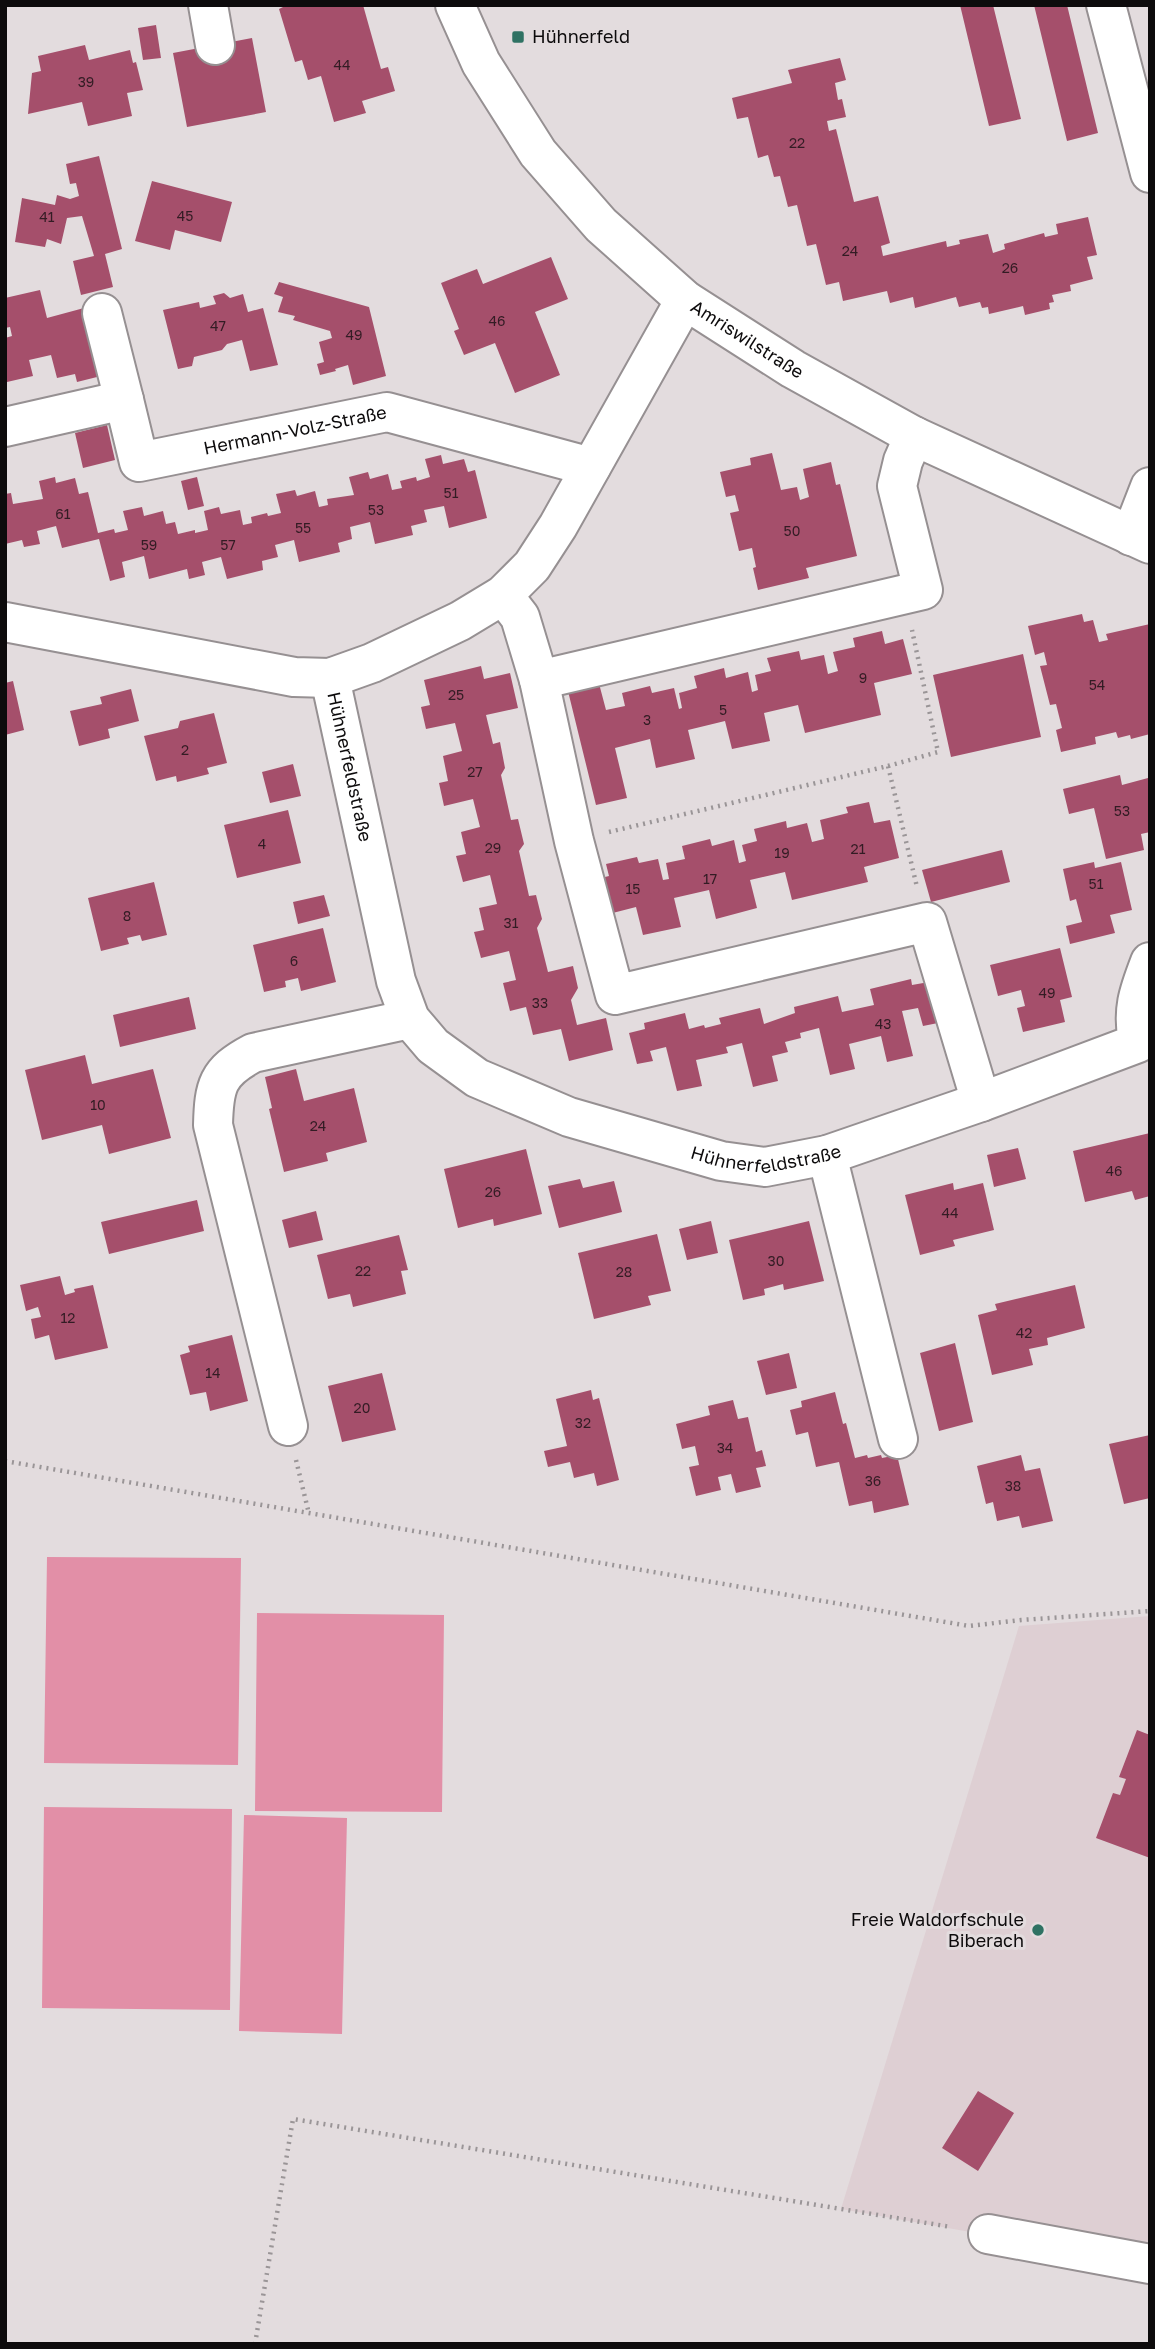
<svg xmlns="http://www.w3.org/2000/svg" width="1155" height="2349" viewBox="0 0 1155 2349" font-family="'Golos Text',sans-serif">
<rect width="100%" height="100%" fill="#e3dcde"/>
<!-- built -->
<path fill="#decfd3" d="M1150,1616V2264L841,2209L1019,1626Z"/>
<!-- green -->
<path fill="#e28fa7" d="M47,1557L241,1558L238,1765L44,1763Z
M257,1613L444,1615L442,1812L255,1811Z
M44,1807L232,1809L230,2010L42,2008Z
M244,1815L347,1818L342,2034L239,2031Z"/>
<!-- building -->
<path fill="#a54f6b" d="M287,5H363L381,69L388,67L395,91L362,101L366,113L334,122L321,76L308,80L302,60L295,62L279,9Z
M960,5H993L1021,119L989,126Z
M1034,5H1067L1098,133L1067,141Z
M156,25L161,58L143,60L138,28Z
M252,38L266,112L187,127L173,53Z
M85,45L89,60L130,50L133,63L136,62L143,90L127,93L132,116L88,126L82,102L28,114L32,73L41,71L38,56Z
M840,58L846,80L835,83L838,100L842,99L846,117L827,121L829,131L836,129L854,202L878,196L890,243L881,246L883,256L946,241L947,247L960,244L959,240L988,234L993,253L1005,249L1004,244L1044,233L1045,237L1058,234L1056,224L1088,217L1097,255L1087,257L1093,279L1070,285L1071,291L1052,295L1054,302L1049,303L1050,309L1025,315L1023,306L989,314L988,307L982,308L980,302L959,307L956,297L915,308L913,297L890,303L887,291L843,301L839,282L826,285L816,244L807,246L797,205L788,207L780,176L774,177L768,155L758,158L748,117L737,119L732,98L792,83L788,70Z
M99,156L122,249L105,254L113,287L81,295L73,261L94,256L82,216L67,218L61,244L47,239L45,247L15,242L22,198L55,205L57,195L70,199L79,196L76,183L70,184L66,164Z
M152,181L232,202L221,242L175,230L170,250L135,241Z
M551,257L568,299L535,312L560,375L515,393L495,343L464,355L454,331L459,329L441,283L477,269L483,284Z
M279,282L369,307L386,376L353,385L348,365L335,369L336,371L320,375L317,364L324,362L319,342L332,338L330,331L293,320L295,316L278,312L283,297L274,294Z
M40,290L47,318L84,308L101,376L77,382L75,374L57,378L51,355L29,360L33,376L7,382L5,338L12,336L10,327L5,328V298Z
M224,293L230,298L243,294L248,312L263,308L278,365L250,371L242,340L227,344L222,350L194,357L192,366L178,369L163,310L199,302L200,308L216,304L213,296Z
M107,425L115,460L83,468L75,433Z
M772,453L781,490L797,487L800,500L809,497L803,469L831,462L836,485L840,484L857,556L806,568L809,578L758,590L753,568L756,567L752,548L739,551L730,513L739,511L735,495L726,497L720,472L751,465L750,458Z
M441,455L443,464L464,459L468,472L475,470L487,518L449,528L444,506L424,510L427,522L411,526L413,535L375,544L370,522L350,527L352,539L338,543L340,552L299,562L294,540L275,545L278,557L262,561L263,570L227,579L221,557L202,562L205,575L189,579L187,569L149,579L144,556L122,562L125,577L110,581L99,539L62,548L56,526L37,531L40,544L24,547L22,540L5,544V494L11,493L13,504L43,499L39,481L55,477L56,483L75,478L79,494L88,492L98,533L114,529L115,533L128,530L123,511L142,507L144,516L163,511L166,524L175,522L178,534L195,530V533L208,530L204,511L219,507L221,514L240,510L243,525L252,523L251,517L267,513L268,516L281,513L276,494L295,490L297,496L315,491L319,507L328,505L327,499L354,495L349,477L368,472L370,479L388,474L392,490L402,488L400,481L416,477L417,481L430,477L425,459Z
M197,477L204,506L188,510L181,481Z
M1082,614L1084,622L1093,620L1099,642L1108,640L1106,634L1150,624V734L1131,739L1130,735L1118,738L1116,732L1095,737L1096,744L1061,752L1056,730L1062,728L1056,704L1050,705L1040,666L1047,665L1044,652L1035,655L1028,626Z
M882,631L885,644L903,639L912,674L874,683L881,715L805,733L798,705L764,713L770,741L732,749L725,721L688,730L695,759L656,768L650,739L615,748L627,798L596,805L566,683L597,676L606,710L625,706L622,693L650,686L652,693L674,688L679,709L682,708L679,693L697,688L694,676L724,668L726,678L748,672L752,692L758,690L755,675L771,671L767,658L799,651L801,660L824,655L828,674L838,671L833,652L855,647L853,638Z
M1023,654L1041,737L951,757L933,675Z
M481,666L484,679L510,673L518,708L486,715L493,744L500,742L505,768L501,775L511,820L518,819L524,844L519,851L529,896L536,895L542,919L537,928L548,972L573,966L578,988L571,1000L577,1025L606,1018L613,1050L569,1061L561,1029L533,1035L526,1007L510,1011L503,983L516,980L509,951L481,958L474,932L484,930L479,908L497,904L490,875L463,882L456,856L466,854L461,832L480,827L473,799L444,806L439,783L448,781L443,756L462,751L455,723L426,729L421,707L430,705L424,680Z
M13,681L24,730L5,735V683Z
M131,689L139,721L108,729L110,738L79,746L70,711L102,704L100,697Z
M214,713L227,763L207,768L209,774L177,782L176,776L156,781L144,736L178,728L180,721Z
M293,764L301,796L270,803L262,772Z
M1120,775L1122,785L1148,778L1150,832L1141,834L1144,850L1106,859L1094,808L1069,814L1063,789Z
M869,802L874,823L890,820L899,858L864,867L868,882L792,900L785,872L750,880L757,908L716,919L709,890L674,898L681,927L643,935L636,907L601,916L593,880L609,876L606,864L637,857L639,863L658,859L663,880L669,879L666,863L685,859L682,846L710,839L712,846L734,840L739,863L746,861L742,845L757,841L754,829L786,821L787,828L807,823L812,842L824,839L820,820L848,813L846,807Z
M288,810L301,863L237,878L224,825Z
M1002,850L1010,882L931,902L922,870Z
M1094,862L1095,868L1121,862L1132,910L1110,915L1115,933L1070,944L1066,926L1082,922L1076,899L1070,901L1063,869Z
M154,882L167,935L142,941L140,935L127,938L129,944L101,951L88,898Z
M324,895L330,916L298,924L293,902Z
M323,928L336,982L301,991L298,978L285,981L286,987L264,992L253,945Z
M1060,948L1072,997L1060,1000L1065,1022L1023,1032L1017,1008L1025,1006L1021,990L998,996L990,965Z
M911,979L912,985L929,982L938,1023L923,1026L918,1008L902,1011L913,1056L887,1062L881,1036L849,1044L855,1069L830,1075L819,1028L800,1033L801,1038L785,1042L788,1052L772,1056L778,1081L753,1087L742,1043L726,1047L728,1053L696,1060L702,1086L677,1091L666,1047L650,1051L653,1061L637,1064L629,1033L645,1029L644,1023L685,1013L689,1029L704,1025L705,1028L721,1024L719,1018L760,1008L764,1024L795,1013L794,1007L838,996L842,1012L874,1005L870,989Z
M189,997L196,1029L120,1047L113,1015Z
M85,1055L92,1084L153,1069L171,1138L109,1154L102,1125L42,1140L25,1070Z
M296,1069L304,1101L354,1088L367,1142L326,1153L328,1161L284,1172L269,1109L272,1108L265,1077Z
M1150,1133V1196L1135,1200L1132,1191L1085,1202L1073,1151Z
M1018,1148L1026,1179L994,1187L987,1155Z
M526,1149L542,1214L494,1226L493,1219L458,1228L444,1169Z
M580,1179L583,1188L614,1181L622,1212L559,1228L548,1186Z
M953,1183L954,1190L983,1183L994,1230L953,1240L955,1246L920,1255L905,1195Z
M197,1200L204,1231L109,1254L101,1222Z
M316,1211L323,1240L289,1248L282,1220Z
M711,1221L718,1253L687,1260L679,1229Z
M809,1221L824,1281L784,1290L783,1284L764,1289L765,1295L743,1300L729,1240Z
M657,1234L671,1291L648,1296L651,1305L594,1319L578,1253Z
M399,1235L408,1270L401,1271L406,1294L353,1307L350,1294L328,1299L317,1255Z
M60,1276L65,1295L75,1292L74,1289L93,1285L108,1348L55,1360L49,1335L35,1339L31,1319L41,1317L38,1307L26,1311L20,1285Z
M1075,1285L1085,1328L1047,1338L1048,1345L1029,1349L1033,1365L992,1375L978,1315L997,1310L995,1304Z
M232,1335L248,1401L210,1411L206,1392L190,1395L180,1355L190,1352L188,1346Z
M955,1343L973,1422L939,1431L920,1353Z
M789,1353L797,1388L766,1395L757,1361Z
M382,1373L396,1430L342,1442L328,1386Z
M591,1390L593,1400L599,1398L619,1480L597,1486L594,1473L574,1478L570,1462L548,1467L544,1451L567,1446L556,1399Z
M835,1392L843,1424L846,1423L855,1458L867,1455L868,1458L881,1455L882,1458L897,1455L909,1505L874,1513L872,1501L849,1506L839,1462L816,1467L808,1432L796,1435L790,1410L802,1407L801,1401Z
M733,1400L738,1419L748,1417L756,1452L762,1450L766,1466L756,1468L761,1487L736,1493L731,1474L718,1477L721,1490L696,1496L689,1467L699,1465L695,1446L682,1449L676,1424L710,1415L708,1406Z
M1150,1435V1498L1124,1504L1109,1444Z
M1021,1455L1025,1471L1040,1468L1053,1521L1022,1528L1019,1516L997,1521L993,1502L986,1504L977,1466Z
M1137,1730L1150,1735V1858L1096,1838L1113,1793L1120,1795L1126,1779L1119,1777Z
M978,2091L1014,2113L978,2171L942,2148Z"/>
<g fill="none" stroke-linecap="round" stroke-linejoin="round">
<defs>
<g id="minor">
<path d="M208,5L215,45"/>
<path id="s1" d="M455,5L481,63L538,153L601,225L685,300L793,369L914,436L1150,544"/>
<path d="M1106,5L1150,173"/>
<path d="M102,313L124,400"/>
<path id="s2" d="M5,427L124,400L139,462L387,412L591,467"/>
<path d="M1131,536L1150,487"/>
<path d="M503,595L520,617L539,680L574,841L615,995L927,922L981,1102"/>
<path d="M5,622L294,677L330,678L372,663L460,621L503,595L532,566L558,526L685,300"/>
<path id="s3" d="M330,678L396,981L410,1019L433,1046L477,1078L569,1117L721,1161L765,1167L827,1155L981,1102L1138,1043C1132,1010 1138,993 1150,962"/>
<path d="M539,680L923,590L897,486L903,461L914,436"/>
<path d="M827,1155L898,1439"/>
<path d="M288,1426L213,1125C214,1086 217,1072 253,1053L410,1019"/>
<path d="M988,2234L1150,2264"/>
</g>
</defs>
<!-- minor casing -->
<use href="#minor" stroke="#969092" stroke-width="42"/>
<!-- path -->
<path stroke="#9a9597" stroke-width="4.5" stroke-dasharray="2 5" stroke-linecap="butt" d="M888,766L938,752L912,630
M609,832L888,766L917,887
M296,1460L309,1514
M5,1461L969,1626L1021,1620L1150,1611
M255,2344L293,2119L951,2227"/>
<!-- minor -->
<use href="#minor" stroke="#fff" stroke-width="38"/>
</g>
<!-- markers -->
<g fill="#2f7263" stroke="#e3dcde" stroke-width="2.5">
<rect x="511" y="30" width="14" height="14" rx="3.5"/>
<circle cx="1038" cy="1930" r="7"/>
</g>
<g text-anchor="middle" stroke-width="6" stroke-linejoin="round" paint-order="stroke">
<!-- number labels -->
<g font-size="14" fill="#331c24">
<text x="342" y="70">44</text>
<text x="86" y="87">39</text>
<text x="797" y="148">22</text>
<text x="185" y="221">45</text>
<text x="47" y="222">41</text>
<text x="850" y="256">24</text>
<text x="1010" y="273">26</text>
<text x="497" y="326">46</text>
<text x="218" y="331">47</text>
<text x="354" y="340">49</text>
<text x="451" y="498">51</text>
<text x="376" y="515">53</text>
<text x="63" y="519">61</text>
<text x="303" y="533">55</text>
<text x="792" y="536">50</text>
<text x="149" y="550">59</text>
<text x="228" y="550">57</text>
<text x="863" y="683">9</text>
<text x="1097" y="690">54</text>
<text x="456" y="700">25</text>
<text x="723" y="715">5</text>
<text x="647" y="725">3</text>
<text x="185" y="755">2</text>
<text x="475" y="777">27</text>
<text x="1122" y="816">53</text>
<text x="262" y="849">4</text>
<text x="493" y="853">29</text>
<text x="858" y="854">21</text>
<text x="782" y="858">19</text>
<text x="710" y="884">17</text>
<text x="1096" y="889">51</text>
<text x="633" y="894">15</text>
<text x="127" y="921">8</text>
<text x="511" y="928">31</text>
<text x="294" y="966">6</text>
<text x="1047" y="998">49</text>
<text x="540" y="1008">33</text>
<text x="883" y="1029">43</text>
<text x="98" y="1110">10</text>
<text x="318" y="1131">24</text>
<text x="1114" y="1176">46</text>
<text x="493" y="1197">26</text>
<text x="950" y="1218">44</text>
<text x="776" y="1266">30</text>
<text x="363" y="1276">22</text>
<text x="624" y="1277">28</text>
<text x="68" y="1323">12</text>
<text x="1024" y="1338">42</text>
<text x="213" y="1378">14</text>
<text x="362" y="1413">20</text>
<text x="583" y="1428">32</text>
<text x="725" y="1453">34</text>
<text x="873" y="1486">36</text>
<text x="1013" y="1491">38</text>
</g>
<!-- poi labels -->
<g font-size="18" fill="#0d0b0c" stroke="#e3dcde" text-anchor="start">
<text x="532" y="43">Hühnerfeld</text>
<text x="1024" y="1926" text-anchor="end">Freie Waldorfschule<tspan x="1024" dy="21">Biberach</tspan></text>
</g>
<!-- street labels -->
<g font-size="18" fill="#0d0b0c" stroke="#e3dcde">
<text dy="6" stroke="none"><textPath href="#s1" startOffset="452">Amriswilstraße</textPath></text>
<text dy="6" stroke="none"><textPath href="#s2" startOffset="345">Hermann-Volz-Straße</textPath></text>
<text dy="6" stroke="none"><textPath href="#s3" startOffset="91">Hühnerfeldstraße</textPath></text>
<text dy="6" stroke="none"><textPath href="#s3" startOffset="744">Hühnerfeldstraße</textPath></text>
</g>
</g>
<!-- border -->
<rect width="1155" height="2349" fill="none" stroke="#0d0b0c" stroke-width="14"/>
</svg>
